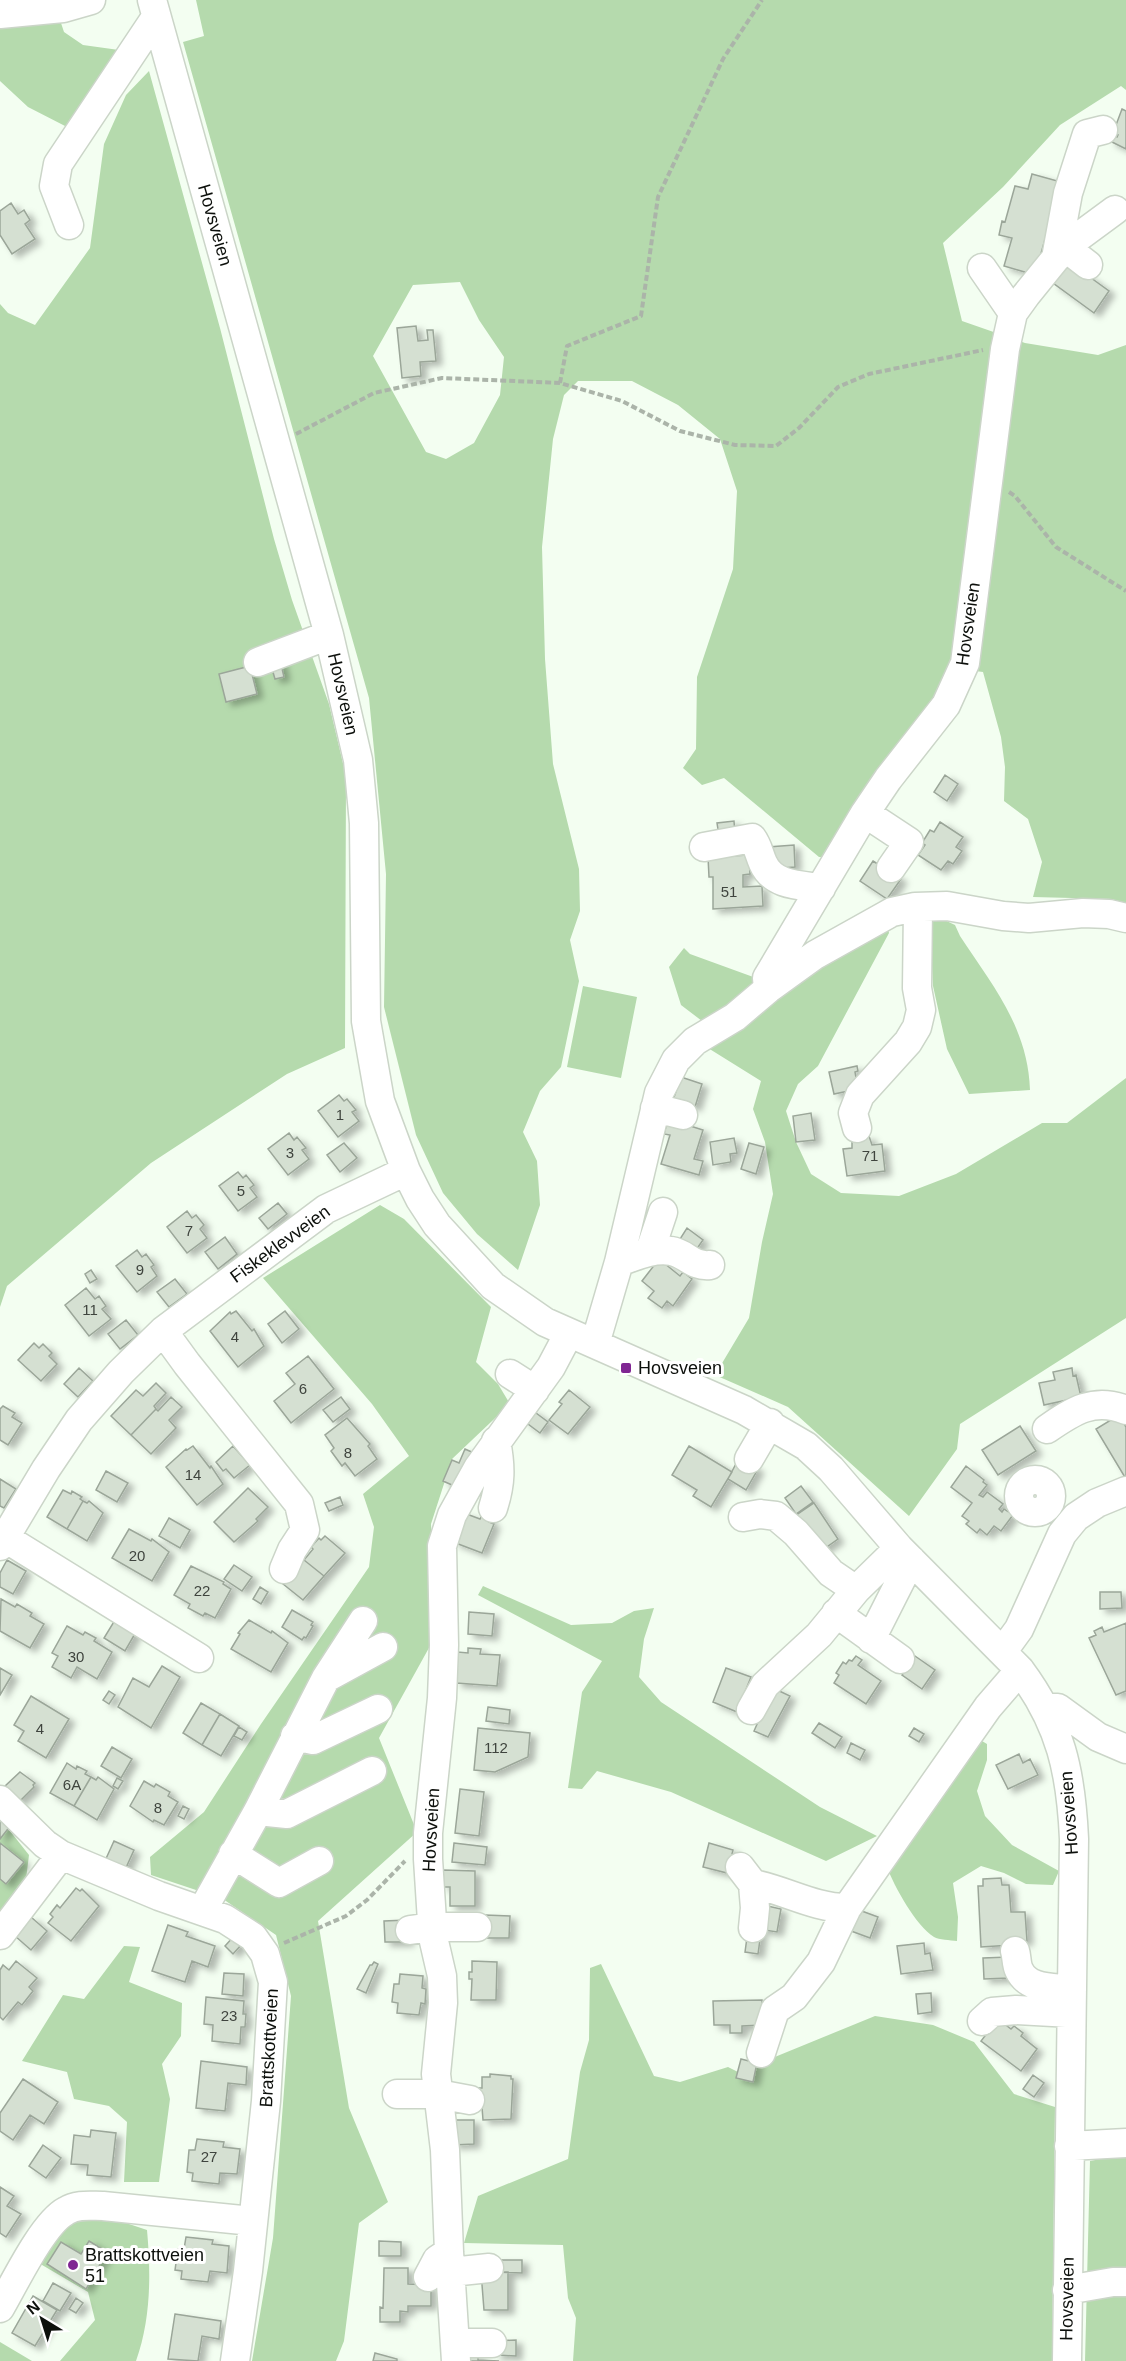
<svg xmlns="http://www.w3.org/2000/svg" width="1126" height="2361" viewBox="0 0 1126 2361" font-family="Helvetica,sans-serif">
<defs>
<filter id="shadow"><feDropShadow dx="6" dy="4" stdDeviation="3" flood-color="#0004"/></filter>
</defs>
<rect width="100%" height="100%" fill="#f3fef1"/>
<!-- green -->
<path fill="#b5daad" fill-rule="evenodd" d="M196,0H1126V90L1121,86L1060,125L1003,187L943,243L962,321L1025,343L1098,355L1126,345V903L1111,899L1033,897L1042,862L1028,819L1004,801L1005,767L1001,737L983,672L952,668L940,696L827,857H819L724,778L702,785L683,768L696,749L697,677L733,569L737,491L720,439L678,405L632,381H578L564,395L553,439L542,547L545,659L553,764L579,869L580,911L570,940L579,981L561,1067L540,1091L523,1132L537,1161L540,1205L518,1270L477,1234L443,1193L416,1135L384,1007L386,874L369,698L183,42L204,36ZM460,282L479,320L504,357L500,395L474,443L446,459L426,452L373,356L413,285Z
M59,17L64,32L83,45L119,50L67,127L28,107L0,81V22Z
M149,71L220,328L274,539L292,600L329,704L346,776L345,1048L287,1074L151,1163L7,1286L0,1307V304L8,313L35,325L90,248L104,144L126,95Z
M938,917L955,925L960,936C993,986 1028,1028 1030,1090L969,1094L947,1049L933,986L930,925Z
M887,923L889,933L818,1066L798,1084L786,1111L796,1142L811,1174L841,1193L899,1196L956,1174L1042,1123H1067L1126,1078V1318L960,1424L957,1449L909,1516L788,1407L715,1375L749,1318L762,1242L773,1194L765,1142L753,1109L761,1081L708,1048L730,1030Z
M684,948L690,954L756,978L735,1004L702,1021L681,1005L669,967Z
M583,986L637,997L621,1078L567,1067Z
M380,1205L404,1219L491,1307L476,1362L498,1384L510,1404L452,1459L431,1524L435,1637L379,1738L417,1832L318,1921L349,2108L388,2202L359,2223L344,2341L336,2361H252L273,2238L291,1996L276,1935L223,1899L151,1875L150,1857L204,1812L261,1724L369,1567L374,1527L363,1494L409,1456L372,1404L263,1278Z
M483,1586L571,1625L612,1623L634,1611L654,1608L644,1639L639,1677L661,1702L820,1807L877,1836L826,1861L671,1792L597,1771L582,1789L568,1788L582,1692L602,1661L478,1595Z
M977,1738L987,1744V1760L977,1791L985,1816L1012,1845L1059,1871L1053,1885L1026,1884L1004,1873L981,1866L953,1883L958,1917L957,1941C950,1940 939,1940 934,1937C916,1926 894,1886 887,1867Z
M0,1826L10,1831L29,1855L26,1879L0,1916Z
M124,1946L140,1947L129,1982L182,2003L181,2036L162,2064L170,2099L159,2182H124L127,2122L109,2106L74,2099L67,2072L22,2061L63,1995L84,1999Z
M601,1964L654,2076L680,2082L728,2067L738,2072L875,2016L933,2025L974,2042L1014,2094L1055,2107L1052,2361H573L576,2318L568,2298L563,2245L464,2243L478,2196L568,2159L580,2072L589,2040L590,1968Z
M1126,2154V2361H1085L1090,2161Z
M85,2214L120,2221L147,2230C151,2274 151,2319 136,2361H60L95,2320L88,2292L37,2262L53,2239Z
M0,2342L32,2361H0Z"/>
<!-- building -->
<path fill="#d5e0d2" stroke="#9ba699" stroke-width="1.5" filter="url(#shadow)" d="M1122,109L1126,111V149L1110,141L1112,135L1117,137L1118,135L1113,133Z
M1032,174L1061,182L1035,275L1004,266L1012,238L999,235L1002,221L1005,222L1015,186L1028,189Z
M11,203L18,214L24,210L30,220L25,224L35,239L12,254L0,235V211Z
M1069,262L1109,291L1094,313L1053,283Z
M416,326L418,341L428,340L427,330H433L436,361L420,362L421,376L402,378L397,328Z
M280,660L284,677L275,679L270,662Z
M250,666L257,694L226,702L219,674Z
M945,775L958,784L947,801L934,792Z
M734,821L735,834L719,836L717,823Z
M940,822L963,837L956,847L962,851L953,864L948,861L941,870L918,855L925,845L922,843L930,830L934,832Z
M794,845L795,867L769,869L768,847Z
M749,855L750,874L743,875V887L762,886L763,906L713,909V877H709L708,857Z
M873,861L901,879L887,899L860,881Z
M857,1066L858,1071L855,1072L858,1089L834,1094L829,1072Z
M681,1077L702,1084L695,1107L673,1100Z
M339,1095L344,1101L347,1099L356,1110L352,1112L359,1121L338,1137L318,1111Z
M811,1113L815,1140L796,1142L793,1116Z
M668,1119L703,1130L694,1159L703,1161L699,1175L661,1164L670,1135L664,1134Z
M289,1133L294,1140L297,1137L306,1148L302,1150L309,1159L288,1175L268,1149Z
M869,1136L872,1145L882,1144L885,1171L847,1176L843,1149L852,1148V1141L859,1140V1138Z
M734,1138L737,1153L730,1154L731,1162L713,1165L710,1142Z
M344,1143L357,1158L340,1172L327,1155Z
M749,1143L764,1147L756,1174L741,1169Z
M238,1172L243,1178L246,1175L254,1185L250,1188L257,1197L238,1211L219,1186Z
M278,1203L287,1214L268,1229L259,1218Z
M187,1211L192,1218L196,1215L204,1225L200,1229L207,1238L187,1253L167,1227Z
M687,1228L703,1240L696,1250L680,1239Z
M225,1237L237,1254L218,1269L205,1252Z
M137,1250L142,1257L146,1254L154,1265L151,1267L157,1276L137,1292L116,1266Z
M659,1259L680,1276L683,1272L692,1279L673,1306L667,1301L662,1308L648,1298L654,1291L642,1281Z
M91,1270L97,1279L90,1283L85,1274Z
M175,1279L187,1294L169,1307L157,1292Z
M86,1288L95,1299L99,1296L106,1306L102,1309L111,1319L89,1336L65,1305Z
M236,1311L252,1331L254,1329L264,1346L238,1367L210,1331L230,1312L231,1314Z
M285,1311L299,1329L282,1343L268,1324Z
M126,1320L138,1335L120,1349L108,1334Z
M34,1343L39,1348L43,1344L52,1353L49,1356L57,1364L41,1381L18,1360Z
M308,1356L334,1389L291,1423L274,1401L295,1384L286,1373Z
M79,1368L93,1381L78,1397L64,1384Z
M1072,1368L1073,1376L1076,1375L1081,1397L1044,1405L1039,1383L1055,1380L1053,1372Z
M156,1383L166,1393L154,1406L156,1409L131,1435L111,1416L136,1390L143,1396Z
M569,1390L590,1407L568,1434L549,1420L562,1404L559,1402Z
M171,1397L182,1407L169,1420L176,1428L151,1454L131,1435L156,1409L158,1411Z
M341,1397L350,1409L333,1422L323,1410Z
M3,1406L15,1413L12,1417L22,1423L8,1445L0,1440V1409Z
M532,1410L548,1422L540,1433L524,1421Z
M1119,1415L1126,1427V1479L1096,1429Z
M347,1418L370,1444L368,1446L377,1459L355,1476L345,1463L342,1466L331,1451L334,1448L325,1435Z
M1020,1426L1036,1451L998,1475L982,1450Z
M193,1446L210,1468L211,1466L223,1484L197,1505L166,1467L186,1449L187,1450Z
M233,1446L250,1465L234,1478L226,1469L223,1471L216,1462Z
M689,1446L732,1472L711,1507L693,1496L697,1490L672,1475Z
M465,1449L476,1454L461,1489L443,1481L452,1460L459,1463Z
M739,1458L758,1469L746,1490L728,1479Z
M966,1466L984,1480L983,1482L987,1485L979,1495L983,1497L987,1492L1003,1504L999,1509L1002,1512L1004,1509L1013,1515L1001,1531L994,1526L987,1535L980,1529L977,1533L966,1524L969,1521L962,1516L972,1503L951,1487Z
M106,1471L128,1483L117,1502L96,1490Z
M0,1479L16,1489L4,1508L0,1506Z
M801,1486L813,1502L796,1514L785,1498Z
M248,1488L268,1507L256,1519L258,1521L234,1542L214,1522Z
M63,1490L71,1494L72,1491L82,1497L80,1499L83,1501L67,1529L47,1517Z
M340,1497L343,1505L329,1511L325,1503Z
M83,1501L87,1503L89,1501L103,1513L87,1541L67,1529Z
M814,1503L838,1539L821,1551L795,1516Z
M464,1513L480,1519L482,1515L490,1518L489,1522L494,1524L482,1553L453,1542Z
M169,1518L190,1530L180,1548L159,1536Z
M129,1529L151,1541L152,1539L169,1552L152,1581L112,1558Z
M325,1536L345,1553L324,1576L304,1560L313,1549L311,1547L319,1538L321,1540Z
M7,1560L26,1571L13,1594L0,1587V1573Z
M304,1560L324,1576L303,1600L283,1584Z
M234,1565L252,1577L242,1591L224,1579Z
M191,1566L224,1582L223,1584L231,1589L215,1618L205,1613L203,1616L188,1608L190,1604L174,1595Z
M260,1587L268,1592L261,1604L253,1599Z
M1100,1592H1121L1122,1608L1100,1609Z
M1,1599L15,1607L17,1604L32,1613L30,1616L44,1624L30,1648L0,1631Z
M292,1610L313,1622L311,1625L313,1626L306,1638L304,1637L302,1640L282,1627Z
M469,1612L494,1614L492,1636L468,1634Z
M115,1620L136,1632L125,1651L104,1638Z
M249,1620L271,1633L272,1631L288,1643L271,1672L231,1649L240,1634L238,1633Z
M1126,1623V1691L1116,1695L1089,1638L1096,1635L1094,1631L1102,1627L1104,1632Z
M67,1626L83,1635L85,1632L96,1638L94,1641L112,1652L97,1679L77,1667L71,1678L52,1667L58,1656L52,1653Z
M468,1648L481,1649L480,1654L500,1655L497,1686L456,1683L458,1652L468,1653Z
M856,1656L862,1660L858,1665L881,1681L866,1704L834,1683L839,1675L836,1673L843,1662L846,1664L849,1660L852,1661Z
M915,1656L935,1670L922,1689L902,1675Z
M162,1666L180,1677L151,1728L118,1707L133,1678L149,1687Z
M0,1668L12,1675L0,1695Z
M726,1668L751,1677L737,1712L713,1702Z
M773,1688L790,1696L768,1737L754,1731Z
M109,1691L115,1695L109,1704L103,1700Z
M31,1696L69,1719L46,1758L18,1741L24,1731L14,1725Z
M201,1703L220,1714L202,1745L183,1733Z
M488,1707L510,1710L509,1724L486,1721Z
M220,1714L239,1726L221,1756L202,1745Z
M819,1723L842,1737L835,1748L812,1733Z
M239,1727L247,1732L242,1740L234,1736Z
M478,1728L530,1733L528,1757L495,1772L474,1770Z
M914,1728L924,1734L919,1742L909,1736Z
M851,1743L865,1750L860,1760L847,1753Z
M112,1747L132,1759L121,1778L101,1766Z
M1019,1754L1023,1763L1030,1759L1038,1775L1008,1789L996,1765Z
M67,1763L76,1769L77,1766L87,1771L85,1774L91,1777L74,1806L50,1793Z
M20,1772L35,1783L33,1785L34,1787L19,1802L4,1787Z
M91,1777L96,1780L98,1777L114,1789L97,1820L74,1806Z
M117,1778L123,1781L118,1789L113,1786Z
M144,1781L154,1787L156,1784L170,1792L168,1796L178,1802L164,1825L154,1820L153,1822L130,1806Z
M460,1789L484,1792L479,1836L455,1833Z
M183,1806L189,1809L184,1819L178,1816Z
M0,1817L11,1825L0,1839Z
M114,1841L134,1850L124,1872L104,1863Z
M0,1843L24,1862L6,1884L0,1879Z
M454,1843L487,1847L485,1865L452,1862Z
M709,1843L733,1850L732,1854L735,1855L730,1863L727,1873L703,1867Z
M443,1870L475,1871V1906H450V1887H443Z
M1001,1878L1002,1885H1009L1011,1912H1025L1027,1941L1012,1942V1945L981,1947L978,1886H983V1879Z
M76,1888L80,1891L82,1889L99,1906L71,1941L48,1923L53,1917L50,1914L57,1905L60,1908Z
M763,1905L781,1909L777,1932L758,1929Z
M859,1910L878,1917L870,1938L851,1931Z
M485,1915L510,1916L509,1938H485Z
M31,1917L47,1931L31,1950L15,1936Z
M407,1920L408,1942H385L384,1921Z
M168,1925L188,1932L186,1936L215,1946L208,1967L192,1961L185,1982L152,1971Z
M748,1930L761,1932L758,1954L745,1952Z
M234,1936L242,1944L233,1954L225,1946Z
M924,1943L925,1954L930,1953L933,1970L901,1974L897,1946Z
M1008,1957L1009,1978L984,1979L983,1958Z
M16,1961L37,1978L29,1987L33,1991L22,2005L18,2002L3,2020L0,2017V1970L3,1965L9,1970Z
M472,1961L497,1962L496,2000H471L472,1979H469V1972H472Z
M374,1962L378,1964L366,1993L357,1989L370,1965H372Z
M224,1973L244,1974L243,1996L222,1994Z
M400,1974L423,1976L422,1988L426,1989L425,2004L421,2003L419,2015L397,2013L398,2003L392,2002L394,1984H399Z
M931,1993L932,2012L918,2014L916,1994Z
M206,1997L244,2001L243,2014H246L245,2027H241L240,2044L212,2041L213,2025L204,2024Z
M762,2000L763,2025L742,2026V2033H730V2025H714L713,2001Z
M998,2019L1011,2029L1014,2026L1023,2033L1021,2036L1037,2049L1021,2071L981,2041Z
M741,2059L757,2063L753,2082L736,2078Z
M201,2061L247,2067L246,2085L228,2083L225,2111L196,2108Z
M490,2074L511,2076V2079H513L511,2119L483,2120L482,2107H479L478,2088H482V2077H490Z
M1033,2075L1044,2083L1034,2097L1023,2089Z
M23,2079L58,2102L44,2124L30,2115L13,2140L0,2131V2113Z
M453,2120H474V2144L453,2145Z
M91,2130L116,2133L111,2177L87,2175L88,2165L71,2164L74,2135L90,2137Z
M197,2139L224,2142L223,2147L240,2149L237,2174L220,2173L219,2184L192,2181L193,2173L187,2172L189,2150H195Z
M43,2145L61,2158L46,2178L29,2166Z
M0,2187L14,2196L7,2206L21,2214L6,2237L0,2233Z
M186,2237L213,2240L212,2244L229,2246L227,2273L210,2271L208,2282L181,2279L182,2271L175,2270L178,2249H184Z
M89,2241L107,2252L86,2289L47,2264L61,2242L81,2254Z
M379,2241L401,2242V2256H379Z
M496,2260H522V2273L496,2272Z
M384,2268H408V2284L431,2285V2306H408V2312L400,2311V2322H380V2307L383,2308Z
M481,2272H508V2310H484Z
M53,2283L71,2293L60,2311L43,2301Z
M33,2296L57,2310L35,2346L12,2333Z
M76,2298L83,2303L76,2313L69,2309Z
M175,2314L221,2321L219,2339L202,2336L198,2361L168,2359Z
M516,2340V2356L496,2355L495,2341Z
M375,2353L397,2359V2361H373Z
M478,2354V2360L499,2361H462L466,2355Z"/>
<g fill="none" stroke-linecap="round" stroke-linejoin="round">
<defs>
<path id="minor" d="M152,0L329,635L358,760L364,823L366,1021L380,1101L406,1171L420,1199L437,1225L493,1286L545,1322L744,1410L806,1446L831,1469L899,1548L1020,1670C1061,1725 1071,1772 1074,1839L1067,2361
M0,14L63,8L91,0
M69,225L54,186L58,164L156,17
M1066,248L1088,265
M1056,258L1068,193L1087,134L1103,130
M982,268L1013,313
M258,662L329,635
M865,813L909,842L891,868
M704,847L752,838C758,846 759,854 763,863C773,886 800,885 821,888
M768,989L767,978L865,813L888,779L946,705L965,663L1005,349L1013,313L1026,295L1056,258L1077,238L1115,210
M655,1108L683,1115
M857,1128L853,1113L860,1095L908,1042L917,1027L921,1010L917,988L918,907
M650,1251L663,1212
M619,1262C636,1256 653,1248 671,1251C686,1253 692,1267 710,1265
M163,1331L187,1364L299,1504L305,1530L292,1550L284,1569
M595,1344L619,1262L659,1093L676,1060L695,1041L735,1017L768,989L815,955L892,912L915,907L947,906L1003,916L1029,918L1083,913L1109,914L1126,918
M510,1374L535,1390
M1047,1429C1073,1411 1094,1397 1126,1410
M749,1459L770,1423
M1019 1496a16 16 0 1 1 32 0a16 16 0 1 1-32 0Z
M493,1508C501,1483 501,1467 496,1441
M743,1517L760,1514L776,1516L796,1533L831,1573L856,1590
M5,1538L199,1658
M0,1546L46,1469L79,1420L121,1372L163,1331L326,1209L406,1171
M836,1613L900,1659
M871,1639L911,1560
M1003,1651L1019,1629L1062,1534L1076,1517L1097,1503L1126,1491
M328,1677L383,1647
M1044,1708H1058L1098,1737L1126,1749
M751,1710L765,1685L819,1635L856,1590L899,1548
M295,1736L313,1740L378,1709
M0,1800L45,1844L61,1855L159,1896L225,1919L253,1937L265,1954L273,1982L266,2101L248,2271L235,2361
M258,1811L287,1814L372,1771
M233,1854L279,1883L319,1861
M740,1867L753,1884C785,1890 814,1908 847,1908
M753,1884L755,1908L753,1928
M202,1911L258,1811L326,1678L363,1621
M410,1930L432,1927H477
M0,1935L61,1855
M1015,1951C1017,1957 1016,1964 1019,1970C1028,1990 1053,1987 1072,1990
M982,2021L992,2012L1016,2010L1071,2013
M761,2053L775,2010L794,1997L821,1962L847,1908L988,1707L1020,1670
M397,2094H438L470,2100
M1069,2146L1126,2143
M451,2272L489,2268
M428,2277L437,2260L449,2252
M1067,2290L1113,2282H1126
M0,2308C14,2284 43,2223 66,2211C77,2204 90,2206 103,2206L252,2221
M455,2343H492
M456,2361L449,2252L445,2150L436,2074L443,2003L442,1976L433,1937L428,1859V1833L442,1698L444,1645L442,1546L452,1515L478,1468L551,1367L569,1333"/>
</defs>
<!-- minor casing -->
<use href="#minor" stroke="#cbd5c8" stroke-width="31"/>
<!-- path -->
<path stroke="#abb4a9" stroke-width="4" stroke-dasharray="6 3" stroke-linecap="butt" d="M560,383L567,346L641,316L658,197L723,59L762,0
M296,434L374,393L442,378L560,383L622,401L680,431L735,445L776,446L799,428L838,387L869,374L983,350
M1009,492L1015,496L1056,547L1126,591
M284,1943L346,1916L367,1900L405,1861"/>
<!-- minor -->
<use href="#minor" stroke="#fff" stroke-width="28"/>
</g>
<!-- markers -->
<g fill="#802693" stroke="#fff" stroke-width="2">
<rect x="620" y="1362" width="12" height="12" rx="3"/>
<circle cx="73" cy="2265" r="6"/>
</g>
<g text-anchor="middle" stroke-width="6" stroke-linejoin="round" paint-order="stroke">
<!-- number labels -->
<g font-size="15" fill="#3f443e">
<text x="729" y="897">51</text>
<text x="340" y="1120">1</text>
<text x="290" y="1158">3</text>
<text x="870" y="1161">71</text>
<text x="241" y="1196">5</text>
<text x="189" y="1236">7</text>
<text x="140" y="1275">9</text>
<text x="90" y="1315">11</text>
<text x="235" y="1342">4</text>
<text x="303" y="1394">6</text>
<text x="348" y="1458">8</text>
<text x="193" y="1480">14</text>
<text x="137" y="1561">20</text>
<text x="202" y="1596">22</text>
<text x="76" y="1662">30</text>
<text x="40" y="1734">4</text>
<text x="496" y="1753">112</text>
<text x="72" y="1790">6A</text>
<text x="158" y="1813">8</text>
<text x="229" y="2021">23</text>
<text x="209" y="2162">27</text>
</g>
<!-- street labels -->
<g font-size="18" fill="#0d100c" stroke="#fff">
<text transform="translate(215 225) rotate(74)" y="6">Hovsveien</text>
<text transform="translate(968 624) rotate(-82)" y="6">Hovsveien</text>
<text transform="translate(343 694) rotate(77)" y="6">Hovsveien</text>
<text transform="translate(280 1244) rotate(-36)" y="6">Fiskeklevveien</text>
<text transform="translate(1069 1813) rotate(-94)" y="6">Hovsveien</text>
<text transform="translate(431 1830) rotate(-87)" y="6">Hovsveien</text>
<text transform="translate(269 2048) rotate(-87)" y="6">Brattskottveien</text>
<text transform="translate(1067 2299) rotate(-89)" y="6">Hovsveien</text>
</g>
<!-- poi labels -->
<g font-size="18" fill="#0d100c" stroke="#fff" text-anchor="start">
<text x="638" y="1374">Hovsveien</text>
<text x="85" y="2261">Brattskottveien<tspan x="85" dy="21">51</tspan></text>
</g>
</g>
<!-- north arrow -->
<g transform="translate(42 2319) rotate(322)" stroke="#ffffff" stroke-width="4.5" paint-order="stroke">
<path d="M0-4.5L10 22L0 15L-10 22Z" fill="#0d100c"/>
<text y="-9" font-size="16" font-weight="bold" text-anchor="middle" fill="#0d100c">N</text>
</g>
</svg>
